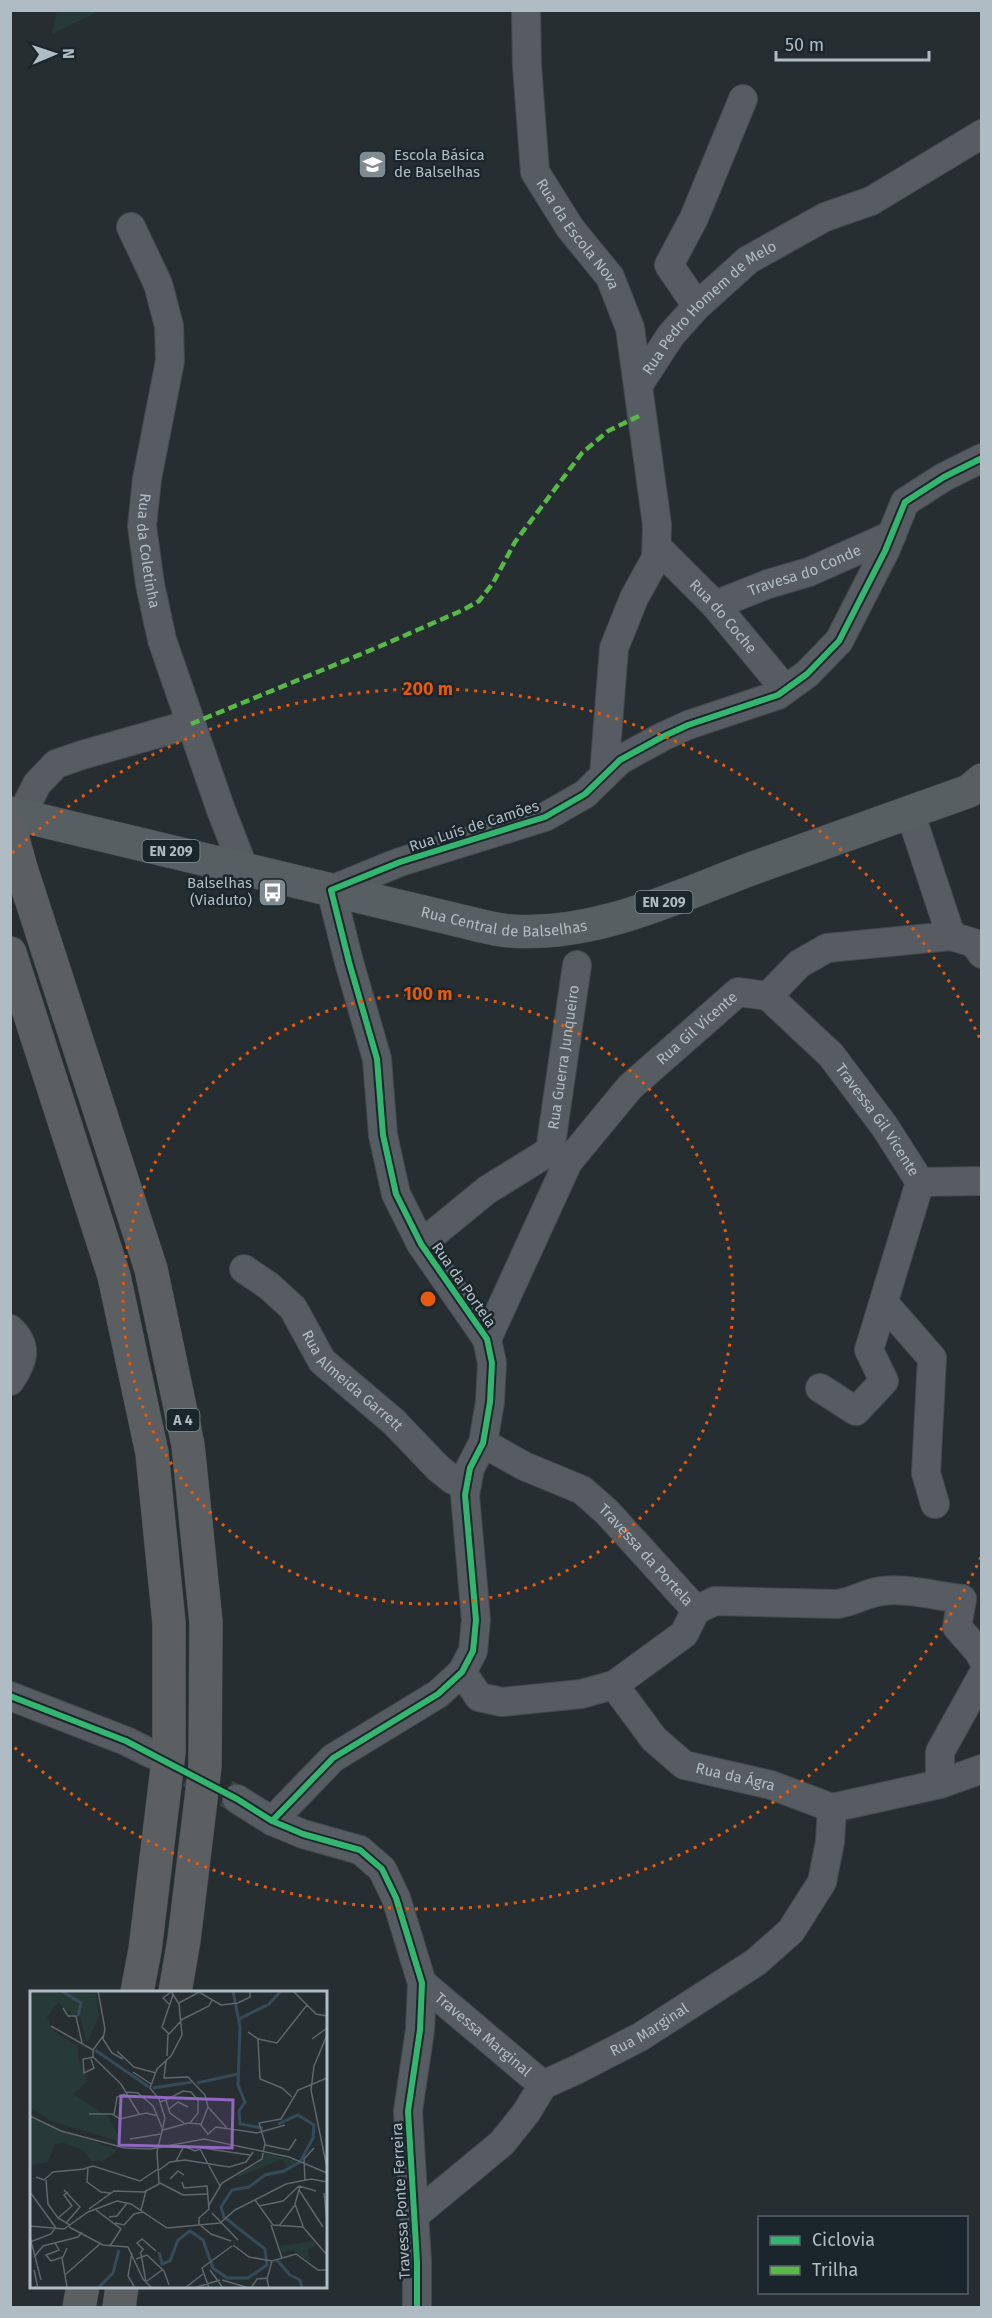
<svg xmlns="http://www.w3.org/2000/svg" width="992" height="2318" viewBox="0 0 992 2318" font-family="'Fira Sans',sans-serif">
<rect width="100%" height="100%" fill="#272e32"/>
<!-- green -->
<path fill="#273a37" d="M57,11V10L99,11L52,34Z"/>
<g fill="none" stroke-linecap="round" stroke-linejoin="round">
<!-- minor-tunnel -->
<path stroke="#3c4348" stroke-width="28" stroke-dasharray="28 14" stroke-linecap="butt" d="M152,1754L237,1799"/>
<defs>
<g id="minor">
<path id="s1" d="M526,10L527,66L535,172L570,228L610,277L630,328L657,525L656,558L634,598L614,648L604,775"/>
<path id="s2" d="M131,227L158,284L169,326L170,361L147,479L142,526L150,584L162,640L221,810L244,869"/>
<path d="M697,306L669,265L694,218L743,99"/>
<path id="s3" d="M639,384L671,335L697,306L748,260L825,217L871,201L982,134"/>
<path id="s4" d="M657,547L715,605L785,689"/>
<path id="s5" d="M715,605L768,584L809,572L892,535"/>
<path d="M21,816L37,784L56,764L82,755L191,724"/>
<path d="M951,936L974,943L982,954"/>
<path id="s6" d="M768,996L831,1055L885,1127L920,1182L869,1350L884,1381L856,1411L820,1388"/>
<path d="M920,1182L982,1181"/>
<path id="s7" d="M421,1244L487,1190L550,1151L577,965"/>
<path id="s8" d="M244,1269L269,1286L293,1308L322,1361L394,1422L438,1468L453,1480L467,1484"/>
<path d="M884,1303L932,1358L926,1473L935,1504"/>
<path d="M10,1329C29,1347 23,1362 10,1381"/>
<path id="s9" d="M487,1339L568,1162L630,1087L738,992L768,996L799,964L827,948L951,936L910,812"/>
<path id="s10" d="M483,1443L524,1466L582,1490L607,1512L696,1610L715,1601L837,1604C854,1602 868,1592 882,1591C908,1588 936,1596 962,1599"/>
<path d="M962,1599L957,1627L979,1652L982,1658"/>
<path id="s11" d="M462,1672L479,1697L502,1702L581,1694L614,1685L654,1739L684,1765L771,1785L832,1808L940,1784L982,1769"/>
<path d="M614,1685L684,1634L696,1610"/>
<path d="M10,1696L126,1741L152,1754"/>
<path d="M940,1784V1752L982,1676"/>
<path d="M237,1799L272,1821L303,1834L360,1850L382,1869L396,1898L422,1983L420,2030L408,2111L417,2262V2308"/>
<path d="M272,1821L333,1758L438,1694L462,1672L473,1651L476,1620L465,1495L470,1468L483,1443L490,1402L492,1363L487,1339L421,1244L396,1194L383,1135L377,1059L349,962L331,890L400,862L545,817L585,794L620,760L662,737L688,725L778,695L807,674L839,641L885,551L905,502L944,477L982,458"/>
<path id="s12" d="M422,1983L543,2085"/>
<path id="s13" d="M415,2215L502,2143L526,2113L543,2085L578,2069L640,2037L756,1962L791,1931L822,1882L830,1842L832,1808"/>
</g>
<g id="major">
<path id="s14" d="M10,813L457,920C475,924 493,930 511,931C599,937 679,895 759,866C829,841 899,816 969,791L982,780"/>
</g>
<path id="highway" d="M10,828L21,868L151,1269L188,1445L206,1622L205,1766L184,1940L175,1992
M10,953L114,1276L152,1453L169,1623V1752L145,1950L137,1992
M79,2308L83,2286
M119,2308L122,2286"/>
</defs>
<!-- minor casing -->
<use href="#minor" stroke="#444a4d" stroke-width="30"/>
<!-- major casing -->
<use href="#major" stroke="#444b4f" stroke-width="34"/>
<!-- highway casing -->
<use href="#highway" stroke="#444a4d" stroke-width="34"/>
<!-- minor -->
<use href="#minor" stroke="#565c61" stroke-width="28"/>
<!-- major -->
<use href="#major" stroke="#585f62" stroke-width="33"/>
<!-- highway -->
<use href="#highway" stroke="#5b5f61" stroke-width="33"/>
<!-- quiet -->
<path stroke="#58b947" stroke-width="4.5" stroke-dasharray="9 4.5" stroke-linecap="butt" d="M191,724L376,648L463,610L479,601L493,583L515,542L582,453L608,431L643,414"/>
<defs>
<path id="cycleway" d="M10,1696L126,1741L237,1799L272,1821L303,1834L360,1850L382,1869L396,1898L422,1983L420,2030L408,2111L417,2262V2308
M272,1821L333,1758L438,1694L462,1672L473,1651L476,1620L465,1495L470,1468L483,1443L490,1402L492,1363L487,1339L421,1244L396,1194L383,1135L377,1059L349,962L331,890L400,862L545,817L585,794L620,760L662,737L688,725L778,695L807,674L839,641L885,551L905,502L944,477L982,458"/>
</defs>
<!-- cycleway casing -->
<use href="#cycleway" stroke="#1b262c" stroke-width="10"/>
<!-- cycleway -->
<use href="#cycleway" stroke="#33b770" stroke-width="6"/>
</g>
<!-- distance rings -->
<g fill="none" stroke="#e8590c" stroke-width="3" stroke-dasharray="3 6">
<circle cx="428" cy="1299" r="305"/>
<path d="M981 1557A610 610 0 0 1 12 1745M12 853A610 610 0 0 1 981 1041"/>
</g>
<!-- icons -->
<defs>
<symbol id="school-square" viewBox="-11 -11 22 22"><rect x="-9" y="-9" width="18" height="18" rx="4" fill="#808a91" stroke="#1b262c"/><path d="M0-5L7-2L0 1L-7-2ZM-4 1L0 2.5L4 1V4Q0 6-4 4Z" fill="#fff"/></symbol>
<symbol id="bus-square" viewBox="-11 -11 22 22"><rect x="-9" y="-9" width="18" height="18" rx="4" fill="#808a91" stroke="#1b262c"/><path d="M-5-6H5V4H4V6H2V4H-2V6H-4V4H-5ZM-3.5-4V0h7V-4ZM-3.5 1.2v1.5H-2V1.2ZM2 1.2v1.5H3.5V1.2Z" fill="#fff"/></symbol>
</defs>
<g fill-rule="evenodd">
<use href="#school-square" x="356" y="148" width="33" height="33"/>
<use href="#bus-square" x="256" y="876" width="33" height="33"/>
</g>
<g text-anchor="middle" stroke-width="5" stroke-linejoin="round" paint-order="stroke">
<!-- shield labels -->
<g fill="#1b262c" stroke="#838f96" stroke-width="1.5">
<rect x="142.5" y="840" width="57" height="22" rx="4.5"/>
<rect x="635.5" y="891" width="57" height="22" rx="4.5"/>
<rect x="166.5" y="1409" width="33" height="22" rx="4.5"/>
</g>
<g font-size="14" font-weight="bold" fill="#b0bcc4">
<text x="171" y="856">EN 209</text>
<text x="664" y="907">EN 209</text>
<text x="183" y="1425">A 4</text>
</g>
<!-- poi labels -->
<g font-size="15" fill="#b0bcc4" stroke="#1b262c" text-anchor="start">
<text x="394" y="160">Escola Básica<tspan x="394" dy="17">de Balselhas</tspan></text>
<text x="252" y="888" text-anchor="end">Balselhas<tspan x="252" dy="17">(Viaduto)</tspan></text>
</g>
<!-- street labels -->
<g font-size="15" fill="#b0bcc4" stroke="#1b262c">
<text dy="5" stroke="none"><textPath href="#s1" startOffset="238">Rua da Escola Nova</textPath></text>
<text dy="5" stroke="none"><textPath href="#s3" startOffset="105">Rua Pedro Homem de Melo</textPath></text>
<text dy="5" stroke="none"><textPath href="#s2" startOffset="334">Rua da Coletinha</textPath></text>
<text dy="5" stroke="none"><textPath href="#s5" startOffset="96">Travesa do Conde</textPath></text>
<text dy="5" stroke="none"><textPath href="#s4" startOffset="96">Rua do Coche</textPath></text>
<text transform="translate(474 826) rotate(-18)" y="5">Rua Luís de Camões</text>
<text dy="5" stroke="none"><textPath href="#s14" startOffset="507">Rua Central de Balselhas</textPath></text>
<text dy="5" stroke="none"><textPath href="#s9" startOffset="381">Rua Gil Vicente</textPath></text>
<text dy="5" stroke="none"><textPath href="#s7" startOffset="254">Rua Guerra Junqueiro</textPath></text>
<text dy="5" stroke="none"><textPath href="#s6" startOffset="166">Travessa Gil Vicente</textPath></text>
<text transform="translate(464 1285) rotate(55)" y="5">Rua da Portela</text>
<text dy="5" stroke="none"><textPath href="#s8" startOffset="158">Rua Almeida Garrett</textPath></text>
<text dy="5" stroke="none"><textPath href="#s10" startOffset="201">Travessa da Portela</textPath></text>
<text dy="5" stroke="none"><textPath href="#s11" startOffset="327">Rua da Ágra</textPath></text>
<text dy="5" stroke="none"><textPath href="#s13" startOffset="304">Rua Marginal</textPath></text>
<text dy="5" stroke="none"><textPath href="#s12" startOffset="80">Travessa Marginal</textPath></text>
<text transform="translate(401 2201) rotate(-93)" y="5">Travessa Ponte Ferreira</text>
</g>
</g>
<!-- overview -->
<g transform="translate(30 1991)">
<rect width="297" height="297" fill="#272e32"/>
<path d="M0,0L66,3L69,25L57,52L49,22L42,24L28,12L17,26L23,39L48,56V67L58,90L43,103L79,126L91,151L21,130L0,116ZM0,127L76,155L87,159L73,170H61L53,159L34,152L25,153L18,171L0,174ZM234,162L267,170L258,177L252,168L208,186L206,182L230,172ZM283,250L287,254L278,259L281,272L263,259L252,262L250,255Z" fill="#273a37"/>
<path fill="none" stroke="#354b5a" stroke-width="3" d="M32,0L51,12L48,25M203,0L210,36L208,94L215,111L209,120L210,133L233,137M209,28L239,13L251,0M65,59L119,96M167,92L208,83M123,97L162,91M129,261L132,273L140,270L148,249L160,240L173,249L183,277L197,287H218L237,274L235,258L194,226L191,216L202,199L219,196L235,184L254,180L270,171L283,147L284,134L268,124L248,133M247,269L260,284L270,289L272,297M68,297L83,282L89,259"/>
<path fill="none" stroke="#5e676c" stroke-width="1.5" d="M68,0L75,38L73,48L82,62L93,68M263,0L286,23L297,25M143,4L132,36L139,43L150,31M149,12L169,1L191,14L208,12L220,6V0M139,13L133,7L141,1M33,17L38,25H46L52,52M151,29L179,15L182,9M21,35L63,59M218,41L228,48L230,88L252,97L262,106M297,44L284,75L281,99L297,177M73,45L63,59V66L91,93L109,123M228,48L247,52L277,14M282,48L297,37M87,60L104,76L126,82M137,65L138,43M61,68L64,77L54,82L53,68L64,66M136,70L134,87L158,86L175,104L178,116L171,134M103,81L121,93M96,101L108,102L123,115L133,139L158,132L170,133L178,143M136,109L153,100L161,101L168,109M130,111L136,109L140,122L154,132M178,116L197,137M139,118L148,111L158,116M59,123H82L90,128L116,122L128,125M84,124L87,106L95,103M0,125L31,140L95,157L121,158L174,148L259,166L297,182M160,132L168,122V109M177,144L186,136L227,142L255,134M100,148L131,143M235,154L259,159L266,148M172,157L220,164M170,158L190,195M146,170L154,155L165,160L170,158M58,177L57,191L71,201L80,202M53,178L63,175L110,190L128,178M129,179L140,171L155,169L199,176L216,171L223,161M6,186L14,189L23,181L55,178M140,188L148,180L154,184M16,189L18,213L28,227L40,234M275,189L274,168L284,157M152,191L154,197L177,195L179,218L169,227V233L181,243L201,250M130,192L153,204L178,203M270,195L265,213L273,235M34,199L50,216L37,231M269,199L293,236M0,201L26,237M294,202L297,230M225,209L243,234L273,236L297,264M179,214L192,192L232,168L235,152L229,132L251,128L268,99L297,87M229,215L253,210L269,195L286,200M59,218L84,200L114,201L129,193L127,161L135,127L129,108L120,97L127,78L141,65L152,44L149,13L141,0M66,219L91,238L80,255M111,219L116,200M182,222L208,249M79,226L87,225L97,212M28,227L42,215L34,204L38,201M85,232L94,234L104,223L113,221M241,234L252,267M0,235L34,238L58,221L87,210L101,213L137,237L190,232L205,219L256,193L281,188L297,191M249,235L265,214M39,236L73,254L98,256L113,288L122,297M0,246L11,289M0,251L21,243L25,237M203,254L219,266L242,270L266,263L288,279H297M102,262L98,285L105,297M110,263L113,258L107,252L112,248L126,260M111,263L116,291M4,266L13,255L48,246L52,241M32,267L37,296M106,268L117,264L134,280L139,294M21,270L16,264L29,259L25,252M21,270L33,266L37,257M4,279L8,297M180,279L193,297M36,283L71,252M192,289L219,297M117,290L132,279M155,297L173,283M164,297L190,289M179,297L172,277L202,255M221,297L227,288L237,287M239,297L237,288L242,270"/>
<path fill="#9066c1" fill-opacity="0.15" stroke="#9066c1" stroke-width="3" d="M91,105L203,109L202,157L89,154Z"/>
<rect width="297" height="297" fill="none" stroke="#b0bcc4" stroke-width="3"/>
</g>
<circle cx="428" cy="1299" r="9" fill="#e8590c" stroke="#1b262c" stroke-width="3"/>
<g font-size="18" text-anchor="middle" font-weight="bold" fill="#e8590c" stroke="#1b262c" stroke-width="5" stroke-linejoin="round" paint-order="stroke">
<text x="428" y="695">200 m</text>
<text x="428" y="1000">100 m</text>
</g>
<!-- border -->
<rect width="992" height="2318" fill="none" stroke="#b0bcc4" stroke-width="24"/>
<!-- legend -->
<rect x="758" y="2216" width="210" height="78" fill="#1b262c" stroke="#576269" stroke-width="1.5"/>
<rect x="770" y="2236" width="30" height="9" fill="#33b770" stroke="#576269" stroke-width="1.5"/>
<text x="812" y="2246" font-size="18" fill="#b0bcc4">Ciclovia</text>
<rect x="770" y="2266" width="30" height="9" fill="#58b947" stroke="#576269" stroke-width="1.5"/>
<text x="812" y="2276" font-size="18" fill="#b0bcc4">Trilha</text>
<!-- north arrow -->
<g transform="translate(54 54) rotate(88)" stroke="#1b262c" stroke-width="4.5" paint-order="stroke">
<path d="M0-4.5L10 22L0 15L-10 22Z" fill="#b0bcc4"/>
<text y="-9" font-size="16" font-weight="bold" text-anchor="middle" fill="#b0bcc4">N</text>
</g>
<!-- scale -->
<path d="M776 51v9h153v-9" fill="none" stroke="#b0bcc4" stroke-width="3"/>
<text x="785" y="51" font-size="18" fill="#b0bcc4" stroke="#1b262c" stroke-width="4.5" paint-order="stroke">50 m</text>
</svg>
